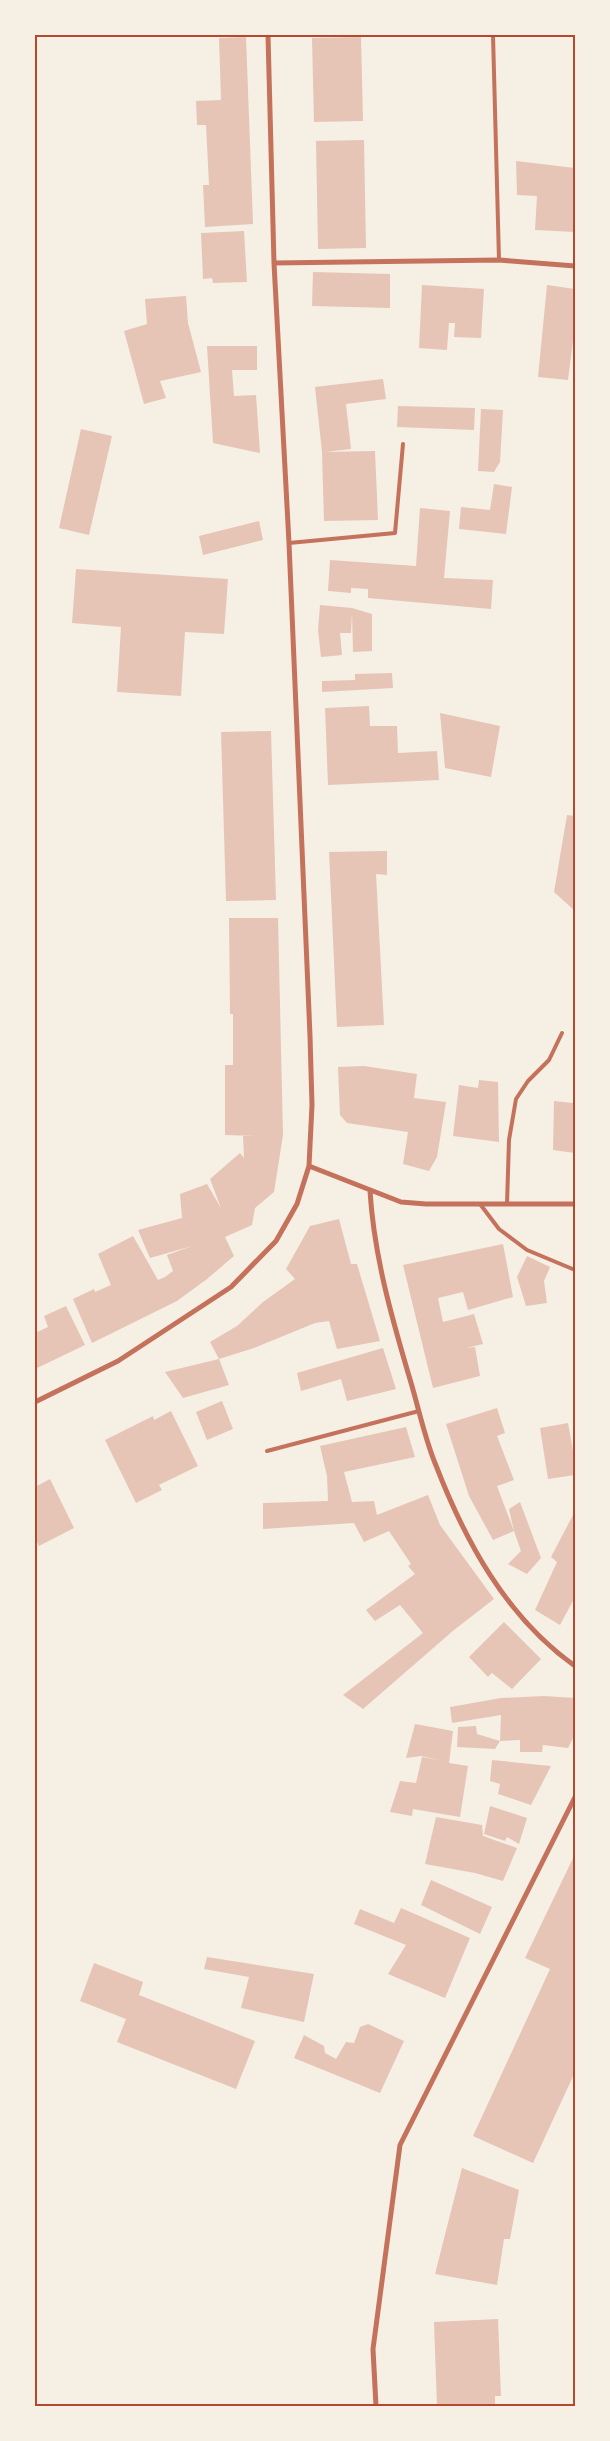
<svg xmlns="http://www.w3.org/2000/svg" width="610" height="2441" viewBox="0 0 610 2441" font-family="Barlow,sans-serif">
<rect width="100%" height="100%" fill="#f6efe4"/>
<!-- building -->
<path fill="#e6c5b7" d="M246,37L253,224L205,227L203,185H209L206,125H197L196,101L221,100L219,38Z
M361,37L363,121L314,122L312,38Z
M364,140L366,248L318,249L316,141Z
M516,161L575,168V232L535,230L537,196L517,195Z
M244,231L247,282L213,283L212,278L203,279L201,233Z
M313,272L390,274V308L312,306Z
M422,285L484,289L481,338L454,337L455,323H449L447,350L419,348Z
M547,285L575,289V325L568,380L538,377Z
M186,296L188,323L201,372L160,381L166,398L144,404L124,331L147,324L145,299Z
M207,346H257V370H232L234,396L256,395L260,453L213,443Z
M383,379L386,399L346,404L351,449L325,452L375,451L378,520L324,521L322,452L315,387Z
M398,406L475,408L474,430L397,427Z
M481,409L503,410L500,462L494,472L478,471Z
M81,429L112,436L89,535L59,528Z
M494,484L512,487L506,534L459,529L461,507L490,510Z
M420,508L450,511L444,578L493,580L491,609L368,598V589L351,588V593L328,591L330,560L416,566Z
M259,521L263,540L203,555L199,536Z
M76,569L228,579L224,634L185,632L181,696L117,692L121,627L72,623Z
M320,605L352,608L372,614V651L353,652L352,613L351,633H340L342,655L321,657L318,630Z
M392,673L393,688L322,692V681L355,680V674Z
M369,706L370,726H397L398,753L437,751L439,780L328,785L325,708Z
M440,713L500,726L491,777L445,768Z
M271,731L276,900L226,901L221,732Z
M567,815L575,816V911L554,892Z
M387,851V875L376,874L384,1025L337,1027L329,852Z
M229,918H278L283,1135L274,1192L255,1208L252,1225L225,1237L234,1256L207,1279L177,1301L92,1343L73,1299L94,1289L95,1292L111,1285L98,1254L133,1236L158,1280L165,1277L173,1271L167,1255L192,1246L150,1258L138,1230L182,1218L180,1194L207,1184L221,1208L210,1179L240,1153L244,1158L243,1136H257L225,1135V1065H233V1014H230Z
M573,1000H575V1153L553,1150L554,1101L573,1103Z
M364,1066L417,1074L414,1098L446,1102L437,1157L429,1171L403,1164L408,1132L347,1123L340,1115L338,1067Z
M479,1080L498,1082L499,1142L453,1136L459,1085L478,1088Z
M339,1219L351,1264H357L380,1341L337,1349L329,1321L315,1323L254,1348L219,1359L229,1385L183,1398L165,1372L219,1359L210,1342L237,1326L263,1302L295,1279L286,1269L310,1226Z
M503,1244L513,1297L468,1310L463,1292L438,1298L443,1322L474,1314L483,1344L466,1348L475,1347L480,1376L433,1388L403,1265Z
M527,1256L550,1267L544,1281L547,1303L526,1306L517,1277Z
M66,1306L85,1345L35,1369V1333L48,1327L44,1316Z
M383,1348L396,1389L347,1401L341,1379L301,1391L297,1373Z
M222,1401L233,1429L207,1440L196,1412Z
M497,1408L505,1433L497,1436L514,1480L497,1486L514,1531L509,1509L520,1502L541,1558L527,1574L508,1564L521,1551L514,1531L493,1540L469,1496L446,1424Z
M171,1411L198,1466L159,1485L162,1490L136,1503L105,1440L153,1416L154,1420Z
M568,1423L575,1462V1475L548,1479L540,1428Z
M406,1427L415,1457L344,1472L352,1502L374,1501L377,1515L428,1495L440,1525L494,1599L454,1630L363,1709L343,1695L423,1633L400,1605L375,1621L366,1610L415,1574L408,1566L411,1564L389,1531L364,1542L354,1523L263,1529V1503L328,1501L327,1476L320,1446Z
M50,1479L74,1528L39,1546L35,1538V1487Z
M573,1515L575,1597L560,1625L535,1610L557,1562L551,1557Z
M504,1622L541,1659L512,1689L492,1673L488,1677L469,1657Z
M544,1696L575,1698V1734L568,1748L543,1745L542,1752H520V1740L500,1741L501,1715L452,1723L450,1707L501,1698Z
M415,1724L453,1731L449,1763L468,1766L460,1817L413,1809L412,1816L390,1812L400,1781L416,1783L422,1757L439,1760L421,1756L406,1758Z
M476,1726L477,1734L500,1741L495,1749L457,1747L458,1727Z
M492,1760L551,1766L531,1805L498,1794L500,1784L490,1781Z
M490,1806L527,1818L519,1844L507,1837L505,1841L484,1834Z
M436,1817L482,1825L483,1836L517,1848L503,1881L475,1873L425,1864Z
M575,1854V2072L533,2163L473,2136L550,1969L525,1958Z
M431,1880L492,1907L480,1934L421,1905Z
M401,1908L470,1938L445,1998L388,1974L406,1945L354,1924L360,1909L394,1923Z
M207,1957L314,1974L304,2022L241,2008L249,1977L204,1969Z
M94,1963L143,1982L139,1995L255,2041L236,2089L117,2042L126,2019L80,2001Z
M368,2024L404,2041L380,2093L294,2058L304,2035L324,2046L325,2053L336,2059L346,2042L354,2043L360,2027Z
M462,2168L519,2190L510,2239H504L497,2285L435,2274Z
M498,2319L501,2396H495V2406H437L434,2322Z"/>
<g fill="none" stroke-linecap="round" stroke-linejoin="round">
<!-- service -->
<path stroke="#c5725c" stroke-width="4" d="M493,35L499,260
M289,543L395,533L403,444
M480,1204L499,1229L527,1250L575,1270
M507,1204L509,1140L516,1099L528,1081L549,1060L562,1033
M267,1451L419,1411"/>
<!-- minor -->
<path stroke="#c5725c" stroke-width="5" d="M274,263L499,260L575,266
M309,1166L401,1202L426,1204H575
M370,1191C374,1255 391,1315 409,1376C418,1405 424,1436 435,1463C465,1541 506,1617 575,1666
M35,1402L118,1361L231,1287L276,1241L297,1204L309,1166L312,1105L310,1036L289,543L274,263L268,35
M376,2406L373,2349L400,2145L575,1797"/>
</g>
<!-- border -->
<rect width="610" height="2441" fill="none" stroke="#f6efe4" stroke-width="72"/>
<rect x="36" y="36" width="538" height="2369" fill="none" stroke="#b5482f" stroke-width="2"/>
</svg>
